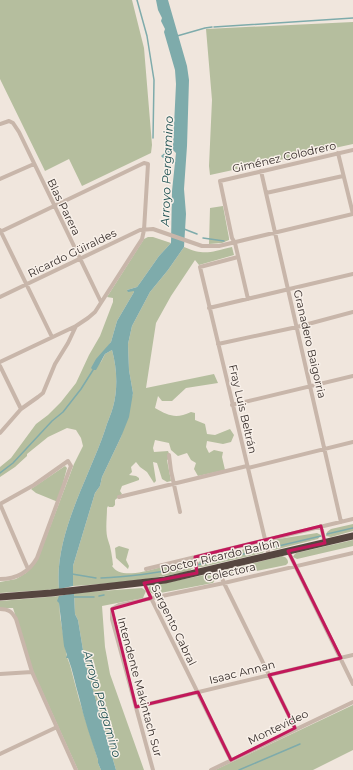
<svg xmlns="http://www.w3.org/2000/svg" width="353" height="770" viewBox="0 0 353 770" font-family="Montserrat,sans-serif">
<rect width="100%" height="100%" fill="#f0e6dd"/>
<!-- green -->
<path fill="#b5be9e" d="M0,0H132L144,48L152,145L151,153L82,186L69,159L45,171L0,79Z
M353,22V144L210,175L209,166L212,100L206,29Z
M223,206L229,238V240L222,243L209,244L210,208Z
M148,237H153L171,243L159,256L140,283L137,287L127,290L134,291V292L117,321L111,342L106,349L100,364L105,354L112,350C117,368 118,389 113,407C111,415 107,422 105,430C88,480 54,535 59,589L0,593V582L16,579L26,573L39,556L74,464L83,446L81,438L76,430L67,428L48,437L27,454V456L15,467L0,477V467L11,458L36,424L48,415L61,402L76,383L89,355L100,336L113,302V298L107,297L144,239Z
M184,247C205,256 210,252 232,247L234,255L199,265L195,260L171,296L156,323L146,388L214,374L218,383L186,388L172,401H162L158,396L155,408C169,416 176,419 191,412L195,413V420L205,424L207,434L215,435L230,429L234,435L231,442L223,444L207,441L206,447L209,453L214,450L223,452L222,457L225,470L198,476L194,469L196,463L191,460L187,453L178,456L171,450L169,443L155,440L153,448L154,452L168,451L171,458L167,460L171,481L167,482L162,479L157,463L153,462L156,481L154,483L147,472L140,467L136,462L131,467L132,472L129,475L136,476L139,478V480L122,486L120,491L122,494L115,500V505L113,507H109L108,506L107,508C107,518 105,531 108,540C111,548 112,556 113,565L112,566C125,586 172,558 191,563L193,568C188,573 177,573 170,575C138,581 105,584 73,586V566L95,493L100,486L102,477L121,437L133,393L129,370L128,344L132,326L150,292L168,270Z
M65,466L67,468L58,502L36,493L31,489Z
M353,524V531L331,537L326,536L327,532L331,529Z
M317,533L321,535L318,539L274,550L271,549L269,543L272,540Z
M353,540V546L297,559L293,557L294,555L296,553Z
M261,545H263L265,551L262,553L202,567H198L196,565L201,560Z
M119,546L129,549L126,560L129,566L128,569L116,558L115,548Z
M282,556C286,557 288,559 288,563L286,565L226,577L223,574L226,570Z
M214,573L218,575L213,583L155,594L151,593L148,588L150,586Z
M142,588L146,591L143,598L102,606L105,647L110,674L144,770H116L85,662L78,620L75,614L74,593Z
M59,596L60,616L67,657L70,665L79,699L98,760V763L101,770H78L33,671L13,608H0V601Z
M353,705V750L313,770H215Z"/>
<!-- water -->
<path fill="#7eabab" d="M156,0H168L187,66L189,80L187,146L184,189L186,214L184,247L168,270L150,292L132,326L128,344L129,370L133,393L129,417L121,437L102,477L100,486L95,493L73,566V586L59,589C54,535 88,480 105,430C107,422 111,415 113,407C118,389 117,368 112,350L105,354L96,370H93L91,368L96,359L111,342L117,321L134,292V291L128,292L127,290L137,287L140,283L159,256L171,243L172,191L176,153L173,150L163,158L161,156L173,146L176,84L175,70L164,32L165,29L161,21L162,18L158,10Z
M74,593L75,614L78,620L85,662L116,770H101L98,763V760C91,739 84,719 79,697C75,684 73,671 68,658H66L67,655L64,646L59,603L57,601L59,596Z"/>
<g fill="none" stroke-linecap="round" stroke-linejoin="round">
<!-- stream -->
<path stroke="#7eabab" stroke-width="1.5" d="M137,0L147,36L154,80L153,138
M214,27L353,18
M177,36L205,28L212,27
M184,229L197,234
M203,238L224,241
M0,473L13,463L52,421L63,412L81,389L93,370
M327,534L353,528
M270,548L321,536
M197,565L264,549
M72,574L96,578
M101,578C132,577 162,572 193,566
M99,596L104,595
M74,597H94
M239,770L300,744"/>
<!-- street -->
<path stroke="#c8b6aa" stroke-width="4" d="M0,124L9,121L13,123L19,132L101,302
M338,153L353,214
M261,171L341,522
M0,179L34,164
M266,193L343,176
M0,230L52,337
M0,232L144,163L148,164L144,230L142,239L95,312L88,318L76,326L0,362
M238,257L200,267L269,556
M0,297L140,230L153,229L202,246H219L353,214
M248,299L235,243L232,238L220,181L353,150
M209,308L353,274
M218,344L297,327L353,312
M0,366L21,409
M232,405L353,376
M0,433L21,409L38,397L43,393L55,364L68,343L76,326
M169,455L171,471L180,512
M248,468L353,442
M119,497L247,466
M321,526L325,543
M288,551L353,684
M195,557L197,573
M218,568L224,583L295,728
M146,569L353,519
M0,579C17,579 29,572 37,558L69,471L71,466L68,461L34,485L0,504L28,569
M144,583L151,598L231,760
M0,609C9,609 12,612 16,619L32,672L76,770
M0,674L32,672
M136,707L353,655
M0,754L57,727
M153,770L112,619V609L119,605L224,583L353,553
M211,770L353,702"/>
<!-- highway -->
<path stroke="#564640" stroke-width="7" d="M0,597L51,593L165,580L353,536"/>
</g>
<!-- marked area -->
<path fill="none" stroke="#c2185b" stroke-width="3" stroke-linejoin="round" d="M321,526L325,543L288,551L341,658L269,675L295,728L231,760L198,692L136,707L112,609L151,598L144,583L197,573L195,557Z"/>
<g text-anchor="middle" stroke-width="3" stroke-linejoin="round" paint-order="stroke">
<!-- street labels -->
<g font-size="11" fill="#352c29" stroke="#f8f0e9">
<text transform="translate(284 157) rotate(-13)" y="4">Giménez Colodrero</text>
<text transform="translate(64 207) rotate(64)" y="4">Blas Parera</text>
<text transform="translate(72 253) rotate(-26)" y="4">Ricardo Güiraldes</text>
<text transform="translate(310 344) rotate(77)" y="4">Granadero Baigorria</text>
<text transform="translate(243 409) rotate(77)" y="4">Fray Luis Beltrán</text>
<text transform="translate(220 556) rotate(-13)" y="4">Doctor Ricardo Balbín</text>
<text transform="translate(230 572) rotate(-13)" y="4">Colectora</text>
<text transform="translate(174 625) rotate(64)" y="4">Sargento Cabral</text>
<text transform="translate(242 672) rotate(-14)" y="4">Isaac Annan</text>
<text transform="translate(140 687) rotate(75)" y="4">Intendente Makintach Sur</text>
<text transform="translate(278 727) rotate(-26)" y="4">Montevideo</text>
</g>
<!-- water labels -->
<g font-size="12" font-style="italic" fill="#215354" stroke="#f8f0e9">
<text transform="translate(167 171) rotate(-88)" y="4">Arroyo Pergamino</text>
<text transform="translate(102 704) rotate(74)" y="4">Arroyo Pergamino</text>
</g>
</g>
</svg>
